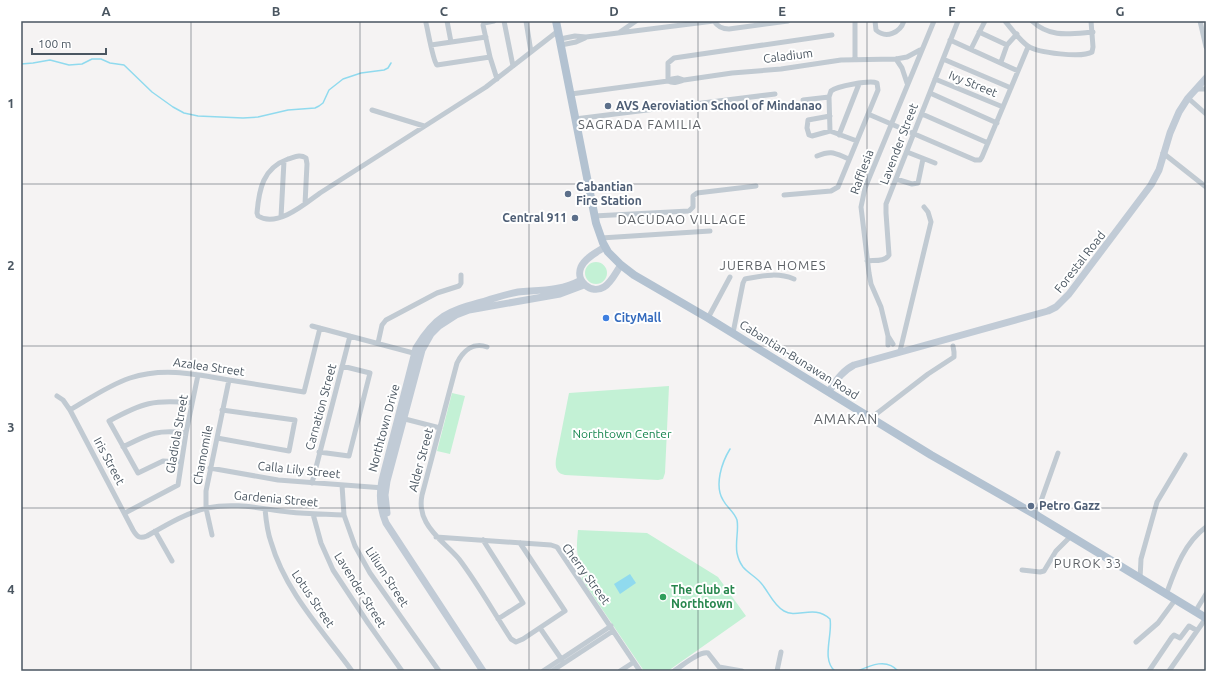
<svg xmlns="http://www.w3.org/2000/svg" width="1227" height="692" viewBox="0 0 1227 692" font-family="Ubuntu,sans-serif">
<rect width="100%" height="100%" fill="#f5f3f3"/>
<!-- green -->
<path fill="#c3f1d5" d="M585 273a11 11 0 1 1 22 0a11 11 0 1 1-22 0Z
M669,386L665,473L663,479L658,480L565,475C556,473 555,467 556,459L569,393Z
M452,393L465,396L450,454L437,451Z
M578,530L647,533L718,577L746,616L668,671H644L581,578L586,575C576,556 576,552 578,530Z"/>
<!-- water -->
<path fill="#90daee" d="M630,574L636,583L620,594L614,584Z"/>
<g fill="none" stroke-linecap="round" stroke-linejoin="round">
<!-- stream -->
<path stroke="#90daee" stroke-width="1.5" d="M21,64L33,63L50,60L69,65L82,64L92,59H101L110,63L124,65L152,92L173,107L184,113L198,116L243,118L258,117L288,110L315,108L319,106L323,103L329,90L343,79L361,73L384,70L388,68L391,63
M730,449C722,462 714,485 723,500C727,508 734,511 737,520C739,530 735,542 737,553C738,558 740,563 743,567C748,573 756,577 761,583C769,592 773,605 784,611C797,619 814,604 830,619C833,634 821,660 835,671
M858,671C871,665 887,658 898,671"/>
<!-- street -->
<path stroke="#c1cad2" stroke-width="5" d="M447,21L451,42
M494,21L484,23L483,25L490,57L497,79
M504,21L513,66
M526,21L531,52
M714,21C718,27 722,29 729,29L788,21
M875,21L876,30C886,39 900,33 904,21
M1005,21C1011,28 1020,41 1028,46C1038,53 1082,58 1092,52L1093,47L1091,21
M1032,21C1050,38 1069,34 1093,32
M1200,21L1206,47
M426,23C428,31 433,61 437,65L490,57
M620,32L636,21
M979,32L1007,45
M560,39L575,36L586,37L714,21
M950,40L1018,71
M431,45L486,37
M561,45L576,42L585,38
M971,49L985,21
M855,59V21
M896,59L902,68L907,83
M943,59L1011,88
M1001,62L1007,45L1017,34
M935,79L1003,107
M668,81C674,84 678,82 684,80L732,73L781,69L841,60L896,59L907,57L920,50
M668,81V63L674,58L832,35
M1197,89H1206
M930,93L997,123
M571,94L668,81L672,79L678,78L684,80
M1188,98L1206,114
M803,100L829,97
M372,110L424,126
M868,114L975,160H980L982,157L1028,47
M922,114L988,143
M830,116L808,120L807,128L809,135L812,136L830,131L857,141
M575,119L775,94
M839,135L859,84
M907,152L935,163
M1163,153L1206,187
M817,156C832,150 834,153 849,159
M896,179L912,184L918,183L923,159
M784,195L831,191L838,187L878,90L877,83C870,80 837,86 831,91L829,97L830,131
M305,204L307,164L306,158C300,154 295,157 288,159C263,168 259,189 257,213L258,216C277,228 305,204 320,193L486,87L558,31
M594,216L689,211L693,207V196L697,193L756,186
M281,217L284,161
M601,238L710,231
M867,261C874,260 885,262 889,255L886,213V204L958,21
M708,318L730,277
M312,326L417,354
M733,333L743,283L745,279C762,276 777,272 794,279
M378,343L382,325L386,320L437,293L459,286L461,283V275
M893,344L888,336L881,307L871,284L869,273L861,207L865,188L934,21
M888,345V336
M487,347C473,342 463,351 457,363L422,495C420,505 421,513 426,522C434,537 448,546 459,559C478,584 494,613 511,639L516,642L523,639L565,611L520,543
M900,351L931,222L928,212L924,207
M57,396L63,400L70,410L133,530C137,537 140,539 147,536C166,525 186,513 207,508C236,502 261,509 289,512C308,514 326,514 344,515
M70,410C89,399 109,385 130,378C163,367 195,374 229,380C254,384 279,388 304,392L320,328
M401,418L440,428
M871,418L928,374L954,357V352L953,346
M217,438L289,451L295,420L222,410
M123,447C149,434 157,429 186,433
M319,452L349,456L370,373L342,366
M181,462L163,461L138,473L109,421C142,403 154,399 192,403
M210,468L278,480L384,488
M312,483L350,336
M342,485L344,515L355,546L370,573L439,671
M265,509C266,520 267,531 271,542C285,591 322,630 352,671
M125,513L178,485L186,433L198,375
M313,514L321,543L333,570L368,623L402,671
M1036,515L1058,453
M155,531L172,561
M212,535L206,508V491L229,380
M436,537L551,545L557,547L640,671
M483,540L523,603L498,619
M1022,570L1040,572L1044,571L1056,551L1071,536
M1140,579L1141,559L1157,502L1185,455
M1166,595C1175,570 1184,543 1206,527
M1195,612L1206,594
M540,628L562,660
M1136,642L1158,623L1175,600
M543,671L611,626
M552,671L613,631
M620,671L634,662
M674,671C682,666 699,651 708,653L719,667L742,671
M777,671L781,652
M1149,671L1172,637L1174,635L1180,638L1189,626L1196,630
M1169,671L1206,618"/>
<!-- secondary -->
<path stroke="#c1cbd6" stroke-width="7" d="M605,247C597,252 585,258 581,267C575,281 591,295 604,287C611,283 616,272 621,265
M829,391C836,381 842,371 854,365L1048,311L1056,307L1069,294L1151,185L1159,170L1170,133L1179,112L1188,98L1206,78
M387,513L385,495L387,481L422,350L431,334L439,326L456,315L469,310L560,294L584,285
M483,671L386,523C380,509 379,495 382,480L416,348C438,312 451,311 488,300C498,297 507,294 518,292C540,290 561,291 581,280"/>
<!-- primary -->
<path stroke="#b3c2d1" stroke-width="8" d="M556,21L596,223L603,243L608,252L621,265L634,275L708,318L931,455L1036,515L1206,618"/>
</g>
<!-- grid -->
<path fill="none" stroke="#4a5661" stroke-width="1" stroke-opacity="0.55" d="M191,21V671M360,21V671M529,21V671M698,21V671M867,21V671M1036,21V671M21,184H1206M21,346H1206M21,508H1206"/>
<!-- markers -->
<g fill="#5c6f8a" stroke="#fff" stroke-width="1.5">
<circle cx="608" cy="106" r="4"/>
<circle cx="568" cy="194" r="4"/>
<circle cx="575" cy="218" r="4"/>
<circle cx="1031" cy="506" r="4"/>
</g>
<circle fill="#3f7fe0" stroke="#fff" stroke-width="1.5" cx="606" cy="318" r="4"/>
<circle fill="#2e9e5b" stroke="#fff" stroke-width="1.5" cx="663" cy="597" r="4"/>
<g text-anchor="middle" stroke-width="4" stroke-linejoin="round" paint-order="stroke">
<!-- street labels -->
<g font-size="12" fill="#4a5661" stroke="#fff">
<text transform="translate(788 56) rotate(-7)" y="4">Caladium</text>
<text transform="translate(973 84) rotate(22)" y="4">Ivy Street</text>
<text transform="translate(899 144) rotate(-69)" y="4">Lavender Street</text>
<text transform="translate(862 172) rotate(-70)" y="4">Rafflesia</text>
<text transform="translate(1080 262) rotate(-52)" y="4">Forestal Road</text>
<text transform="translate(799 360) rotate(32)" y="4">Cabantian-Bunawan Road</text>
<text transform="translate(209 367) rotate(8)" y="4">Azalea Street</text>
<text transform="translate(321 407) rotate(-75)" y="4">Carnation Street</text>
<text transform="translate(384 428) rotate(-75)" y="4">Northtown Drive</text>
<text transform="translate(177 434) rotate(-80)" y="4">Gladiola Street</text>
<text transform="translate(203 455) rotate(-79)" y="4">Chamomile</text>
<text transform="translate(421 460) rotate(-75)" y="4">Alder Street</text>
<text transform="translate(109 461) rotate(62)" y="4">Iris Street</text>
<text transform="translate(299 470) rotate(6)" y="4">Calla Lily Street</text>
<text transform="translate(276 499) rotate(5)" y="4">Gardenia Street</text>
<text transform="translate(586 574) rotate(54)" y="4">Cherry Street</text>
<text transform="translate(387 577) rotate(57)" y="4">Lilium Street</text>
<text transform="translate(360 590) rotate(58)" y="4">Lavender Street</text>
<text transform="translate(313 599) rotate(56)" y="4">Lotus Street</text>
</g>
<!-- service labels -->
<g font-size="12" font-weight="bold" fill="#4e5e75" stroke="#fff" text-anchor="start">
<text x="616" y="110">AVS Aeroviation School of Mindanao</text>
<text x="576" y="191">Cabantian<tspan x="576" dy="14">Fire Station</tspan></text>
<text x="567" y="222" text-anchor="end">Central 911</text>
<text x="1039" y="510">Petro Gazz</text>
</g>
<!-- shop labels -->
<g font-size="12" font-weight="bold" fill="#366cbe" stroke="#fff" text-anchor="start">
<text x="614" y="322">CityMall</text>
</g>
<!-- park labels -->
<g font-size="12" fill="#17864f" stroke="#fff">
<text x="622" y="438">Northtown Center</text>
</g>
<!-- leisure labels -->
<g font-size="12" font-weight="bold" fill="#27864d" stroke="#fff" text-anchor="start">
<text x="671" y="594">The Club at<tspan x="671" dy="14">Northtown</tspan></text>
</g>
<!-- neighbourhood labels -->
<g font-size="13" letter-spacing="1" fill="#5f6368" stroke="#fff">
<text x="640" y="129">SAGRADA FAMILIA</text>
<text x="682" y="224">DACUDAO VILLAGE</text>
<text x="773" y="270">JUERBA HOMES</text>
<text x="1088" y="568">PUROK 33</text>
</g>
<!-- quarter labels -->
<g font-size="14" letter-spacing="1" fill="#5f6368" stroke="#fff">
<text x="846" y="424">AMAKAN</text>
</g>
</g>
<!-- border -->
<rect width="1227" height="692" fill="none" stroke="#ffffff" stroke-width="44"/>
<!-- scale -->
<path d="M32 48v6h74v-6" fill="none" stroke="#4a5661" stroke-width="2"/>
<text x="38" y="48" font-size="12" fill="#4a5661" stroke="#ffffff" stroke-width="3" paint-order="stroke">100 m</text>
<rect x="22" y="22" width="1183" height="648" fill="none" stroke="#4a5661" stroke-width="1.5"/>
<g font-size="13" text-anchor="middle" font-weight="bold" fill="#4a5661">
<text x="106" y="16">A</text>
<text x="276" y="16">B</text>
<text x="444" y="16">C</text>
<text x="614" y="16">D</text>
<text x="782" y="16">E</text>
<text x="952" y="16">F</text>
<text x="1120" y="16">G</text>
<text x="11" y="108">1</text>
<text x="11" y="270">2</text>
<text x="11" y="432">3</text>
<text x="11" y="594">4</text>
</g>
</svg>
